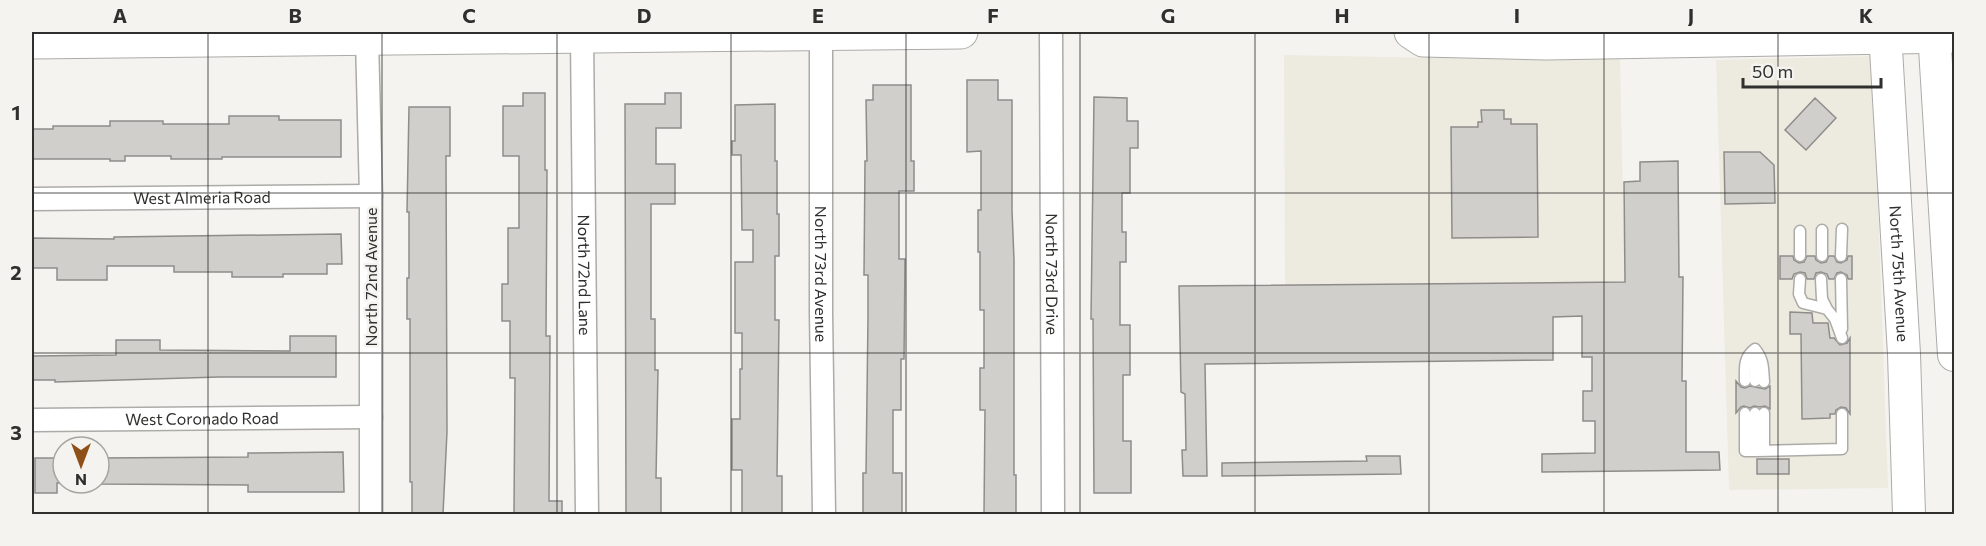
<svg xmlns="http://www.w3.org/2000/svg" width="1986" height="546" viewBox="0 0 1986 546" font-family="Commissioner,sans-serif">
<rect width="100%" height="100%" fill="#f4f3f0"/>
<!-- built -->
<path fill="#edebe0" d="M1284,55L1553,60L1620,59L1625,282L1285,285Z
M1873,56L1888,488L1729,490L1716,60Z"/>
<!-- building -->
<path fill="#d0cfcc" stroke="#8e8d8a" stroke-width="1.5" d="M967,80H998V100H1012V210L1014,260V475H1016V514H984L985,410H980V368H984V310H980V252H978V210H981V151L967,152Z
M873,85H911V161H914V191H899V259H905L904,359H901V410H893V473H902V514H863V473H866L868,317V275H864L865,161H867L866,100H873Z
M523,93H545V170H547L546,336H550L549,501H562V514H514L515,378H510V321H502V284H508V228H519V156H503V106H523Z
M665,93H681V128H656V164H675V204H651V319H655V370H658L656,478H661V513H626L625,104H665Z
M1094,97L1127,98V121H1138V148H1130V193H1122V232H1126V262H1120V325H1130V375H1123V441H1131V493H1094L1093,319H1091Z
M1815,98L1836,118L1806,150L1785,130Z
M775,104V161H777V214H779V256H775V320H779L777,476H782V514H742V470H732V419H740V369H742V333H735V262H753V230H742L741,155H732V141H735V105Z
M409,107H450V156H446L447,432L443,514H412V482H410V319H407V278H409V212H407Z
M1481,110H1504V119H1511V124H1537L1538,237L1452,238L1451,127H1478V122H1482Z
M229,116H279V120H341V157H222V159H171V156H125V161H110V159H32V129H53V126H110V121H163V124H229Z
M1724,152H1760L1774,165L1775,203L1725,204Z
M1678,161L1679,277H1683L1682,381H1686V452H1719L1720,470L1542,472V454L1595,453V421H1583V391H1592V357H1582V316L1553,317V360L1205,364L1207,476H1183L1182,450H1186L1185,394L1181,392L1179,286L1625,282L1624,182L1640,181V162Z
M341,234L342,264H327V274H283V277H232V272H174V266H107V280H57V268H32V238L114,239V237Z
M1780,256H1793L1794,260L1799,263L1804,262L1807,256H1815L1816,260L1821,263L1826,262L1829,256H1834L1837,262L1841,263L1847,260L1848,256H1852V279H1848L1847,275L1841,272L1837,273L1834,279H1829L1827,274L1821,272L1816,273L1814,279H1807L1805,273L1800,272L1794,274L1792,279H1780Z
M1790,312L1812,313L1813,323H1828L1830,338H1834L1840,345L1847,343L1850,338V414L1846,408L1841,407L1836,410L1835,414H1830V418L1802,419L1801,334H1790Z
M290,336H336V377H219L55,382V380H32V356L116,355V340H160V350L290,351Z
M1736,381L1741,387L1745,388L1750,386L1765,389L1770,386V409L1765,406L1760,407L1754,406L1750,408L1744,406L1741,407L1736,413Z
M343,452L344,492H248V485L99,484V458L248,457V453Z
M1366,456H1400L1401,474L1222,476V463L1367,461Z
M35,458H63V483H57V493H35Z
M1757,459H1789V474H1757Z"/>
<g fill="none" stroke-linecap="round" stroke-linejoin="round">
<defs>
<path id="lane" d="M1822,230V256
M1800,256V231
M1841,256L1842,229
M1800,279L1799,294L1803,303L1827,309
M1821,279L1822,299L1827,309L1835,319L1842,338
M1841,279L1842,329
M1755,349C1764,360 1763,369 1764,382
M1745,381C1745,368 1743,358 1755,349
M1755,381V350
M1745,413V451H1755
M1755,413V451L1842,449V414
M1764,413V451"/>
<g id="street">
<path id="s1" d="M821,32V313L824,514"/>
<path id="s2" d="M1051,32L1053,514"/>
<path id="s3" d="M582,37L587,514"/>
<path d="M367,39L371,196V514"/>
<path id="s4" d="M32,199L371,196"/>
<path id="s5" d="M32,420L371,417"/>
</g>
<g id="secondary">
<path id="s6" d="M1885,32L1904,354L1909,514"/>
<path d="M1934,32L1954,355"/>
</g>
<path id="primary" d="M1411,32L1423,40L1546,43L1954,36
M32,42L961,32"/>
</defs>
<!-- lane casing -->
<use href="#lane" stroke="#acaba8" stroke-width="13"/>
<!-- street casing -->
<use href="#street" stroke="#acaba8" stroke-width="25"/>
<!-- secondary casing -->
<use href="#secondary" stroke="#acaba8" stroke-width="34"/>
<!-- primary casing -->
<use href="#primary" stroke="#acaba8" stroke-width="35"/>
<!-- lane -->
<use href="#lane" stroke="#fff" stroke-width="10"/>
<!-- street -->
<use href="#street" stroke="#fff" stroke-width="22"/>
<!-- secondary -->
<use href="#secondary" stroke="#fff" stroke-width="32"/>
<!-- primary -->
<use href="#primary" stroke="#fff" stroke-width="33"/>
</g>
<!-- grid -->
<path fill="none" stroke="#2f2f2e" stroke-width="1.5" stroke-opacity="0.55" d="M208,32V514M382,32V514M557,32V514M731,32V514M906,32V514M1080,32V514M1255,32V514M1429,32V514M1604,32V514M1778,32V514M32,193H1954M32,353H1954"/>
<g text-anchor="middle" stroke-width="5" stroke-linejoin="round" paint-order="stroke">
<!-- street labels -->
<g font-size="16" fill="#2f2f2e" stroke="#f4f3f0">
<text dy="6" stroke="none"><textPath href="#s4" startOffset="170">West Almeria Road</textPath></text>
<text dy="6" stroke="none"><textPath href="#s1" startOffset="242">North 73rd Avenue</textPath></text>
<text dy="6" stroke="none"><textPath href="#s2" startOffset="242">North 73rd Drive</textPath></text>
<text dy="6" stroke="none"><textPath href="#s6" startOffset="242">North 75th Avenue</textPath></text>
<text dy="6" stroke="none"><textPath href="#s3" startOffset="238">North 72nd Lane</textPath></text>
<text transform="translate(371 277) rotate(-90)" y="6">North 72nd Avenue</text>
<text dy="6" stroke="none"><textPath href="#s5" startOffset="170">West Coronado Road</textPath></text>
</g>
</g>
<!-- border -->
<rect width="1986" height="546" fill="none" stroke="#f4f3f0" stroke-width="66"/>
<!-- north arrow -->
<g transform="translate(81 465) rotate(180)"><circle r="28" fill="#f4f3f0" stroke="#a5a5a2" stroke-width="1.5"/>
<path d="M0-4.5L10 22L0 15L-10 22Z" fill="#8f5017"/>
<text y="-9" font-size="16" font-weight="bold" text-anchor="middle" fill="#2f2f2e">N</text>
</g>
<!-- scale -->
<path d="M1743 78v9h138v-9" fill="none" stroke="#2f2f2e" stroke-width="3"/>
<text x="1752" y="78" font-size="18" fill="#2f2f2e" stroke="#f4f3f0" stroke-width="4.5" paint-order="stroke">50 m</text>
<rect x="33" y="33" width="1920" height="480" fill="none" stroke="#2f2f2e" stroke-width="2"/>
<g font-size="20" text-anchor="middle" font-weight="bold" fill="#2f2f2e">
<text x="120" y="23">A</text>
<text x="295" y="23">B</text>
<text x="469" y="23">C</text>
<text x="644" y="23">D</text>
<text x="818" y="23">E</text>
<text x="993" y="23">F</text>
<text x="1168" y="23">G</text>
<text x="1342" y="23">H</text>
<text x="1517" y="23">I</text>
<text x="1691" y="23">J</text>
<text x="1866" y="23">K</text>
<text x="16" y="120">1</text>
<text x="16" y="280">2</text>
<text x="16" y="440">3</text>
</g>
</svg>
